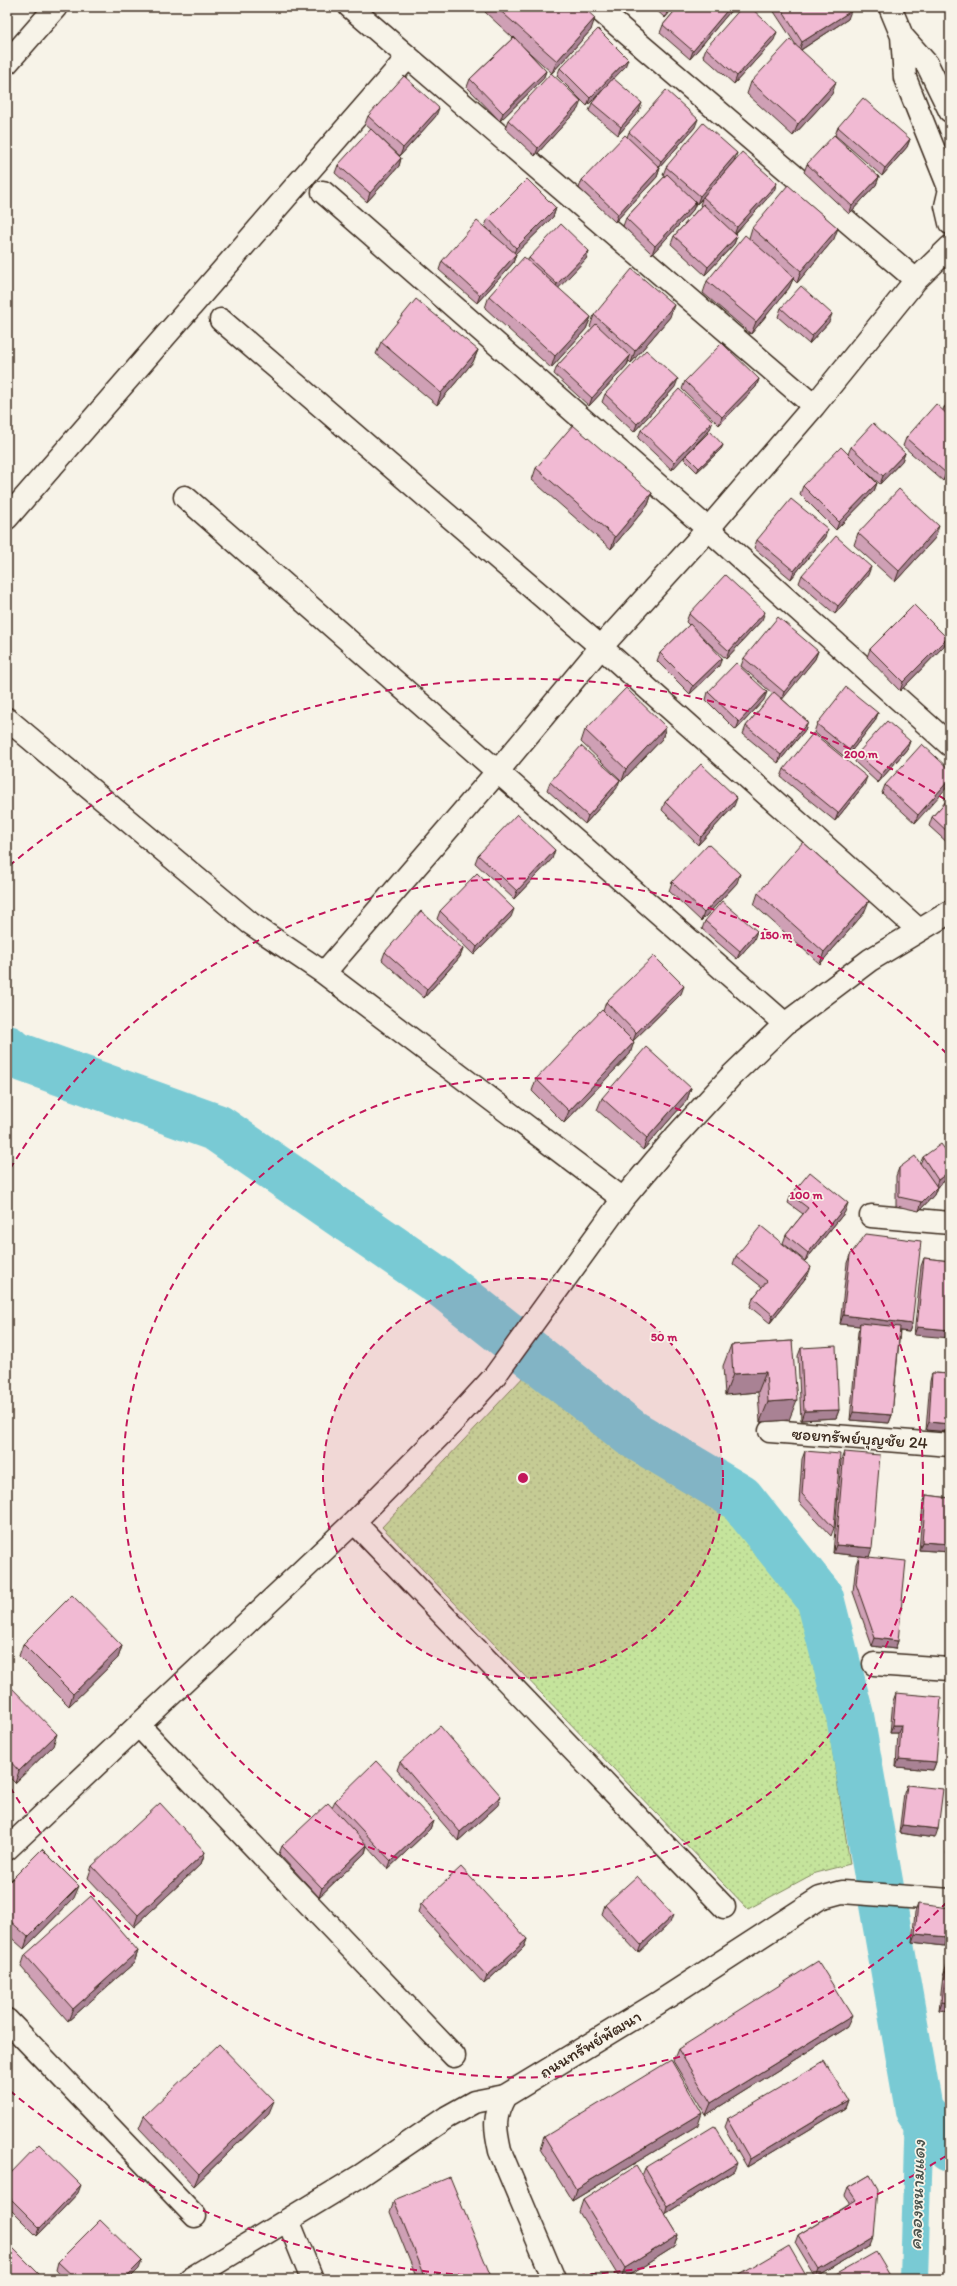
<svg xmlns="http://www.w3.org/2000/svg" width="957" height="2286" viewBox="0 0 957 2286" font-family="Itim,'Playpen Sans Thai',sans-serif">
<defs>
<pattern id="grass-dots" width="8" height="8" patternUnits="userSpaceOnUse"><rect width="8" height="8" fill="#c5e49c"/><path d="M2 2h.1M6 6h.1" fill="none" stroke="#aac486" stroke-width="1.8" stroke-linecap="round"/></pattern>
</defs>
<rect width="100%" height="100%" fill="#f7f3e8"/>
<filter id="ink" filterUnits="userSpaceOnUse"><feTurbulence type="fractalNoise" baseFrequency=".025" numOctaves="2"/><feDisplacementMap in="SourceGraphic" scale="8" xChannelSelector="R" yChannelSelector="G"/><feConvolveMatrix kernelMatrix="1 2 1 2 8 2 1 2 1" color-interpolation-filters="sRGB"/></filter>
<g filter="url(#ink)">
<!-- grass -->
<path fill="url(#grass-dots)" stroke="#80875d" d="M527,1373L726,1508L792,1581L821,1676L850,1864L815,1873L748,1909L382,1527Z"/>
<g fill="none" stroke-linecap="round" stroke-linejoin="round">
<!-- canal -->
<path stroke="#79cad4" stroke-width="28" d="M914,2279L919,2110"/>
<!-- river -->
<path stroke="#79cad4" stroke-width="48" d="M7,1049L12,1054L217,1128L440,1282L631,1433L740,1498L820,1598L850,1716L919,2110L950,2148"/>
<defs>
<path id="minor" d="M350,7L814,406
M596,7L916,280
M890,7L902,36L905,78L950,190
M902,36L927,64L950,111
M7,63L56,7
M950,189L946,206L950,223
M323,192L708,529L950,745
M221,320L601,647L919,930
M185,497L785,1024
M7,518L408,57
M7,719L250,923L324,973L498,771L601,647L708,529L814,406L916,280L950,247
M324,973L623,1199
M871,1216L950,1223
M770,1431L950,1445
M354,1522L724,1907
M874,1664L950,1669
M139,1726L454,2056
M7,1849L354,1522L450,1425L494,1377L623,1199L676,1136L732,1075L785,1024L870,960L950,912
M7,2020L195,2216
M288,2220L312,2279
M190,2279L360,2176L447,2117L474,2102L505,2096"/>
<path id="tertiary" d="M554,2279L500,2151C495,2128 493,2117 505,2096L658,2003L820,1898L842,1892L950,1900"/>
</defs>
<!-- minor casing -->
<use href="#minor" stroke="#3b2a1e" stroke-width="25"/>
<!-- tertiary casing -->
<use href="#tertiary" stroke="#3b2a1e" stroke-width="25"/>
<!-- minor -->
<use href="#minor" stroke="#f7f3e8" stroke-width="22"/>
<!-- tertiary -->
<use href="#tertiary" stroke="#f7f3e8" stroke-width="22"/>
</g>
<!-- wall -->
<path fill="#cfa0b5" stroke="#3b2a1e" d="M487,7H583L591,30L552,73L522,46L546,71L543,79L500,121L467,87L470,79L513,38L485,12Z
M653,7H674L665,18Z
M678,7H734L690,59L660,33L663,25Z
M771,7H848V19L801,50L832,94L793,136L747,94L751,82L796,45Z
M774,40L734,84L703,56L706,48Z
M625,67L613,79L639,111L618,135L589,111L592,103L604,89L587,106L557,76L560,68Z
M578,109L535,156L505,128L508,120Z
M368,116H436L400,156L365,124Z
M695,127L659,168H660L657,177L615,222L579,188L582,180L627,137L629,132Z
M838,127L910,139L907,147L882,176L835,135Z
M401,158L399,166L367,202L335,173L338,165Z
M734,161L719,178L774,191L735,234L737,236L734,244L705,275L671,244L674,236L701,206L700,205L702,199L697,204L696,203L693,210L652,254L623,226L626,218L665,176L663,175L666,167Z
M807,164L879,177L876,185L849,214L804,172Z
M556,208L553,217L515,254H516L513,263L477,303L439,270L442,261L492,233L485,226L488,218Z
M752,228L834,239L797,283L793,279L789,288L751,334L703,293L707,281L749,238Z
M589,251L586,259L558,288L591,317L586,329L551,368L485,308L489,296L528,260L529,258Z
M781,308L829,322L809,344L778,317Z
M594,315L670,317L631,363L629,361L627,365L589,406L554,374L557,366L592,329L590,327Z
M381,342L478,350L473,362L437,405L376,354Z
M759,379L756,387L719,425L682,389L685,381Z
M675,387L634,432L602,402L605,394Z
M950,401V473L943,481L903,446L906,438L943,411L944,407Z
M713,421L710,429L687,453L723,445L721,449L697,472L684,459L685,455L672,470L638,438L641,430Z
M851,447L905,453L902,461L880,484L864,470L877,483L874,491L836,530L800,494L803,486L848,454Z
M536,468L652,493L648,505L611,549L532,480Z
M858,533L935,538L895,582L854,545Z
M825,537L791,579L754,548L757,540Z
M802,575H868L835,614L799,583Z
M689,614L762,620L726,659L698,633L719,666L690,694L657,661L660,653L689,625L686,622Z
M947,638L944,646L900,691L867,657L870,649Z
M818,651L815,659L782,699L808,722L805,730L778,763L743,734L746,726L773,694L741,666L744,658Z
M708,692L764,700L736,730L706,700Z
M878,713L875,721L846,758L814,732L817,724Z
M666,727L662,739L622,781L581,742L585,730Z
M910,741L907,749L878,783L855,762L857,754Z
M784,769L864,785L835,821L781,777Z
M950,770L915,823L882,793L885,785Z
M550,782L617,788L585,824L547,790Z
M950,797V845L929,826L932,817Z
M665,802L734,806L698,845L662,810Z
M478,855L552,859L514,899L475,863Z
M672,882L737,883L701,921L669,891Z
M758,893L864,913L820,964L754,905Z
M440,911L511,917L474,955L437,919Z
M705,921L754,940L737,959L702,929Z
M463,949L460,957L424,998L382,960L385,952Z
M681,994L633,1041L630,1054L564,1123L532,1091L536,1079L624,1032L603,1011L606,1002Z
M691,1088L687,1100L643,1150L597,1110L602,1098Z
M950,1156V1177L937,1187L934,1195L919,1211L896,1206V1176L899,1168L920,1164L923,1157Z
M791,1195L845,1212L805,1261L783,1243L786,1235L803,1214L788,1203Z
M850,1255L912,1324L909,1332L900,1331L892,1415L889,1423L850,1420L858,1332L860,1326L840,1324L847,1263Z
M736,1256L808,1275L770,1323L750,1307L753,1298L762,1287L733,1264Z
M924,1258L950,1261L914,1335L921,1266Z
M792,1341L789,1420L760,1422L758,1392L725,1395L723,1366L731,1345Z
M801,1348L839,1410L836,1418L801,1420L798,1356Z
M932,1373L950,1374V1432L926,1430L930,1381Z
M805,1451L834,1528L831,1536L799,1502L802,1459Z
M844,1452L869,1557L833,1553L841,1460Z
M926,1495L950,1498V1552L919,1550L923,1504Z
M859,1556L898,1641L895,1649L872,1646L853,1592L856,1564Z
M23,1644L122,1646L118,1658L69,1706L19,1656Z
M7,1683L53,1746L15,1783L7,1775Z
M896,1693L936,1762L933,1770L896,1767L898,1733H890L893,1701Z
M400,1762L498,1805L458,1841L397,1770Z
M907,1785L935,1838L899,1833L904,1793Z
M335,1801L433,1821L430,1829L388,1869L367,1846L365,1853L319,1897L279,1854L282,1846L332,1807Z
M950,1830V1855L947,1854Z
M205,1852L201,1864L134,1927L88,1878L92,1866Z
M7,1884L74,1898L24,1949L7,1934Z
M421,1904L527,1939L524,1947L484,1984L418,1912Z
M918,1904L944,1946L912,1942L915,1912Z
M605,1905L670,1923L638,1953L602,1914Z
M950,1938V2011L939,2010L943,1976L946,1968Z
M138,1951L134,1963L68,2021L21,1967L25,1955Z
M847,2027L706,2115L673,2061L678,2049Z
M848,2100L845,2108L747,2167L724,2127L727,2119Z
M269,2113L194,2186L139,2128L144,2116Z
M698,2125L572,2201L540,2149L544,2137Z
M645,2168L734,2171L665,2214L678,2235L674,2247L623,2279H620L579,2212L583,2200L642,2176Z
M870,2175L871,2245L816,2278L795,2243L798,2235L850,2203L845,2196L848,2188Z
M7,2177L78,2193L37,2236L7,2206Z
M394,2200L492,2279H417L390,2212Z
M58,2262L139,2269L129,2279H64L56,2270Z"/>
<!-- shaded-wall -->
<path fill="#a98294" stroke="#3b2a1e" d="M669,7H674L665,18Z
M730,7H734L690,59L693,51Z
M851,11L848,19L799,51L802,42Z
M595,18L591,30L552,73L557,61Z
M777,32L774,40L734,84L737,76Z
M628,59L625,67L587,106L590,98Z
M546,71L543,79L500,121L503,113Z
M836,82L832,94L793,136L798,124Z
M581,101L578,109L535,156L538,148Z
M642,103L639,111L618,135L621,127Z
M439,108L436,116L400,156L403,148Z
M698,119L695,127L658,169L661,161Z
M910,139L907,147L882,176L885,168Z
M737,153L734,161L703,197L697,204L700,196Z
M401,158L399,166L367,202L370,193Z
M660,168L657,177L615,222L618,214Z
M879,177L876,185L849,214L852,206Z
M777,183L774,191L734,235L737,227Z
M696,202L693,210L652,254L655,246Z
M556,208L553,217L513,256L516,248Z
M838,228L834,239L797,283L801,271Z
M737,236L734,244L705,275L708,267Z
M589,251L586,259L554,293L557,284Z
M516,254L513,263L477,303L480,295Z
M794,277L789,288L751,334L756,322Z
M674,305L670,317L631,363L635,351Z
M832,314L829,322L809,344L812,336Z
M591,317L586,329L551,368L555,356Z
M478,350L473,362L437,405L441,393Z
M630,356L627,365L589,406L592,398Z
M678,379L675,387L634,432L637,424Z
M759,379L756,387L719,425L722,417Z
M713,421L710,429L672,470L674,462Z
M723,445L721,449L697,472L699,468Z
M905,453L902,461L880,484L883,476Z
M950,468V473L943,481L946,473Z
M877,483L874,491L836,530L839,522Z
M652,493L648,505L611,549L615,537Z
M939,526L935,538L895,582L899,571Z
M828,529L825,537L791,579L794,571Z
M871,567L868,575L835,614L838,606Z
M765,612L762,620L726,659L729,651Z
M947,638L944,646L900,691L903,682Z
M818,651L815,659L781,701L784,692Z
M722,658L719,666L690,694L693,686Z
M767,692L764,700L736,730L739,722Z
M878,713L875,721L846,758L849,750Z
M808,722L805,730L778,763L781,755Z
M666,727L662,739L622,781L626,769Z
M910,741L907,749L878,783L881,775Z
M867,777L864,785L835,821L838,813Z
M950,779V784L915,823L918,815Z
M620,780L617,788L585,824L588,816Z
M737,798L734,806L698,845L701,837Z
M555,850L552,859L514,899L517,891Z
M740,874L737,883L701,921L704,913Z
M869,901L864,913L820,964L824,952Z
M514,909L511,917L474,955L477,947Z
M757,931L754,940L737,959L740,951Z
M463,949L460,957L424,998L427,989Z
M684,986L681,994L633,1041L636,1033Z
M634,1042L630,1054L564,1123L569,1111Z
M691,1088L687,1100L643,1150L647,1138Z
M950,1171V1177L935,1188L938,1180Z
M937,1187L934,1195L919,1211L922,1202Z
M848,1203L845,1212L805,1261L808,1253Z
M811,1267L808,1275L770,1323L773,1315Z
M843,1315L912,1324L909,1332L860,1326V1323V1326L840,1324Z
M917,1327L950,1330V1338L914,1335Z
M766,1372L758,1392L725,1395L733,1374Z
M797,1400L789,1420L760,1422L768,1402Z
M839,1410L836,1418L801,1420L804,1411Z
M853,1412L892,1415L889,1423L850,1420Z
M929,1422L950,1424V1432L926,1430Z
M922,1542L950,1544V1552L919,1550Z
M836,1545L872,1548L869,1557L833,1553Z
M875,1638L898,1641L895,1649L872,1646Z
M122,1646L118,1658L69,1706L73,1694Z
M893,1725H901L898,1733H890Z
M57,1734L53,1746L15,1783L19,1771Z
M899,1759L936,1762L933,1770L896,1767Z
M501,1796L498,1805L458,1841L460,1832Z
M433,1821L430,1829L388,1869L391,1861Z
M902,1825L938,1829L935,1838L899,1833Z
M367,1845L365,1853L319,1897L322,1888Z
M950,1846V1855L947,1854Z
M205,1852L201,1864L134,1927L138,1915Z
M79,1886L74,1898L24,1949L28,1937Z
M673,1915L670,1923L638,1953L641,1945Z
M915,1934L947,1937L944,1946L912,1942Z
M527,1939L524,1947L484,1984L487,1976Z
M138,1951L134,1963L68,2021L73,2009Z
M949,1961H950V1970L946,1969Z
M942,2002L950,2003V2011L939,2010Z
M852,2016L847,2027L706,2115L711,2103Z
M848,2100L845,2108L747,2167L750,2159Z
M274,2101L269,2113L194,2186L199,2174Z
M702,2113L698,2125L572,2201L576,2189Z
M737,2163L734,2171L665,2214L667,2206Z
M81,2185L78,2193L37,2236L40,2228Z
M678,2235L674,2247L623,2279H621L625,2268Z
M874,2237L871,2245L816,2278L819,2270Z
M142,2261L139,2269L129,2279H124Z"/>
<!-- building -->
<path fill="#f1bad3" stroke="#3b2a1e" d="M496,7H583L595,18L557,61Z
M678,7H730L693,51L663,25Z
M742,7H750L777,32L737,76L706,48Z
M780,7H848L851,11L802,42Z
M598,29L628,59L590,98L560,68Z
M514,37L546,71L503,113L470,79Z
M790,40L836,82L798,124L751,82Z
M551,73L581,101L538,148L508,120Z
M404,76L439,108L403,148L368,116Z
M613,78L642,103L621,127L592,103Z
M666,90L698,119L661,161L629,132Z
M863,98L910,139L885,168L838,127Z
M703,123L737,153L700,196L666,167Z
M371,129L401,158L370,193L338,165Z
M625,135L660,168L618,214L582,180Z
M834,135L879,177L852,206L807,164Z
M742,152L777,183L737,227L703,197Z
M667,174L696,202L655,246L626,218Z
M527,179L556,208L516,248L488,218Z
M788,185L838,228L801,271L752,228Z
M703,204L737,236L708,267L674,236Z
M477,221L516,254L480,295L442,261Z
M561,224L589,251L557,284L529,258Z
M745,235L794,277L756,322L707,281Z
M524,257L591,317L555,356L489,296Z
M632,269L674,305L635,351L594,315Z
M801,286L832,314L812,336L781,308Z
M416,299L478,350L441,393L381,342Z
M596,324L630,356L592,398L557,366Z
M722,343L759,379L722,417L685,381Z
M646,350L678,379L637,424L605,394Z
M679,389L713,421L674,462L641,430Z
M950,401V412L944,407Z
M936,404L950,417V468L946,473L906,438Z
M873,423L905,453L883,476L851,447Z
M573,425L652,493L615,537L536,468Z
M710,431L723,445L699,468L686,455Z
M841,447L877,483L839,522L803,486Z
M899,489L939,526L899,571L858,533Z
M791,499L828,529L794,571L757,540Z
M836,536L871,567L838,606L802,575Z
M725,575L765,612L729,651L689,614Z
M914,605L947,638L903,682L870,649Z
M778,617L818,651L784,692L744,658Z
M690,624L722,658L693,686L660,653Z
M736,663L767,692L739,722L708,692Z
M846,687L878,713L849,750L817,724Z
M626,688L666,727L626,769L585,730Z
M774,692L808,722L781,755L746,726Z
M887,721L910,741L881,775L857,754Z
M813,733L867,777L838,813L784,769Z
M922,744L950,770V779L918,815L885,785Z
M581,746L620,780L588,816L550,782Z
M701,764L737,798L701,837L665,802Z
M950,797V834L932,817Z
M517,814L555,850L517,891L478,855Z
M803,842L869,901L824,952L758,893Z
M708,844L740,874L704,913L672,882Z
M477,873L514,909L477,947L440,911Z
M722,901L757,931L740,951L705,921Z
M421,911L463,949L427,989L385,952Z
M654,956L684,986L636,1033L606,1002Z
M602,1010L634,1042L569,1111L536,1079Z
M646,1047L691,1088L647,1138L602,1098Z
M941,1144L950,1156V1171L938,1180L923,1157Z
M915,1156L937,1187L922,1202L899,1197V1168Z
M810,1172L848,1203L808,1253L786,1235L808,1208L791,1195Z
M761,1226L811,1267L773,1315L753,1298L767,1281L736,1256Z
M866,1234L921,1241L912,1324L843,1315L850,1255Z
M924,1258L950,1261V1330L917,1327Z
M860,1323L900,1327L892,1415L853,1412Z
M792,1341L797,1400L768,1402L766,1372L733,1374L731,1345Z
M836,1346L839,1410L804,1411L801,1348Z
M932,1373L950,1374V1424L929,1422Z
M805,1451L840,1454L834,1528L802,1494Z
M844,1452L880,1455L872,1548L836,1545Z
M926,1495L950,1498V1544L922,1542Z
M859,1556L906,1561L898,1641L875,1638L856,1584Z
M72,1595L122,1646L73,1694L23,1644Z
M7,1683L57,1734L19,1771L7,1758Z
M896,1693L941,1697L936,1762L899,1759L901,1725H893Z
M440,1726L501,1796L460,1832L400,1762Z
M376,1761L433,1821L391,1861L335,1801Z
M907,1785L943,1789L938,1829L902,1825Z
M160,1803L205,1852L138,1915L92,1866Z
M328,1803L367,1845L322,1888L282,1846Z
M42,1849L79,1886L28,1937L7,1918V1884Z
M461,1867L527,1939L487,1976L421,1904Z
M637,1876L673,1915L641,1945L605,1905Z
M91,1896L138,1951L73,2009L25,1955Z
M918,1904L950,1908L947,1937L915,1934Z
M818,1961L852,2016L711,2103L678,2049Z
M946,1968L950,1969V2003L942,2002Z
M219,2044L274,2101L199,2174L144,2116Z
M671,2060L702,2113L576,2189L544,2137Z
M824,2061L848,2100L750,2159L727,2119Z
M714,2126L737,2163L667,2206L645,2168Z
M39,2144L81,2185L40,2228L7,2195V2177Z
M636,2166L678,2235L625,2268L583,2200Z
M870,2175L878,2189L874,2237L819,2270L798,2235L856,2200L848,2188Z
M450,2177L492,2279H426L394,2200Z
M100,2220L142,2261L124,2279H76L58,2262Z
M7,2242L42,2277L40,2279H7Z
M789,2246L808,2279H733Z
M876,2252L892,2279H833L832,2277Z
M679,2273L683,2279H668Z"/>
</g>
<!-- distance rings -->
<circle cx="523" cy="1478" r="200" fill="#c2185b" fill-opacity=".12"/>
<g fill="none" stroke="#c2185b" stroke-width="2" stroke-dasharray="7 5">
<circle cx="523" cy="1478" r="200"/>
<circle cx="523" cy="1478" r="400"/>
<path d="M947 1902A599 599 0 0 1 10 1787M10 1169A599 599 0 0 1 947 1054"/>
<path d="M946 2156A799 799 0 0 1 9 2090M9 866A799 799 0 0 1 946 800"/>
</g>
<g text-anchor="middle" stroke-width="3.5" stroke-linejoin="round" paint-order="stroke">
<!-- street labels -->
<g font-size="17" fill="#3b2a1e" stroke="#f7f3e8">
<text transform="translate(860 1438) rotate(4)" y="6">ซอยทรัพย์บุญชัย 24</text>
<text transform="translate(590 2044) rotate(-31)" y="6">ถนนทรัพย์พัฒนา</text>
</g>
<!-- water labels -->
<g font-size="18" font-style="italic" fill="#4a524c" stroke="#f7f3e8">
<text transform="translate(917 2195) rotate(-88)" y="6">คลองหนามแดง</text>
</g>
</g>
<circle cx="523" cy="1478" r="6" fill="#c2185b" stroke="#f7f3e8" stroke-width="2"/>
<g font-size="12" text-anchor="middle" font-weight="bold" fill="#c2185b" stroke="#f7f3e8" stroke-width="3.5" stroke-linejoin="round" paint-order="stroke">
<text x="861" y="758">200 m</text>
<text x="776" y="939">150 m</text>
<text x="806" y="1199">100 m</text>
<text x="664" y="1341">50 m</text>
</g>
<!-- margin -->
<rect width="957" height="2286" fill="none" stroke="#f7f3e8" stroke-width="24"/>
<rect x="12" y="12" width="933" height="2262" fill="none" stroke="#3b2a1e" stroke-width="1.5" filter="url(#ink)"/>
</svg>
